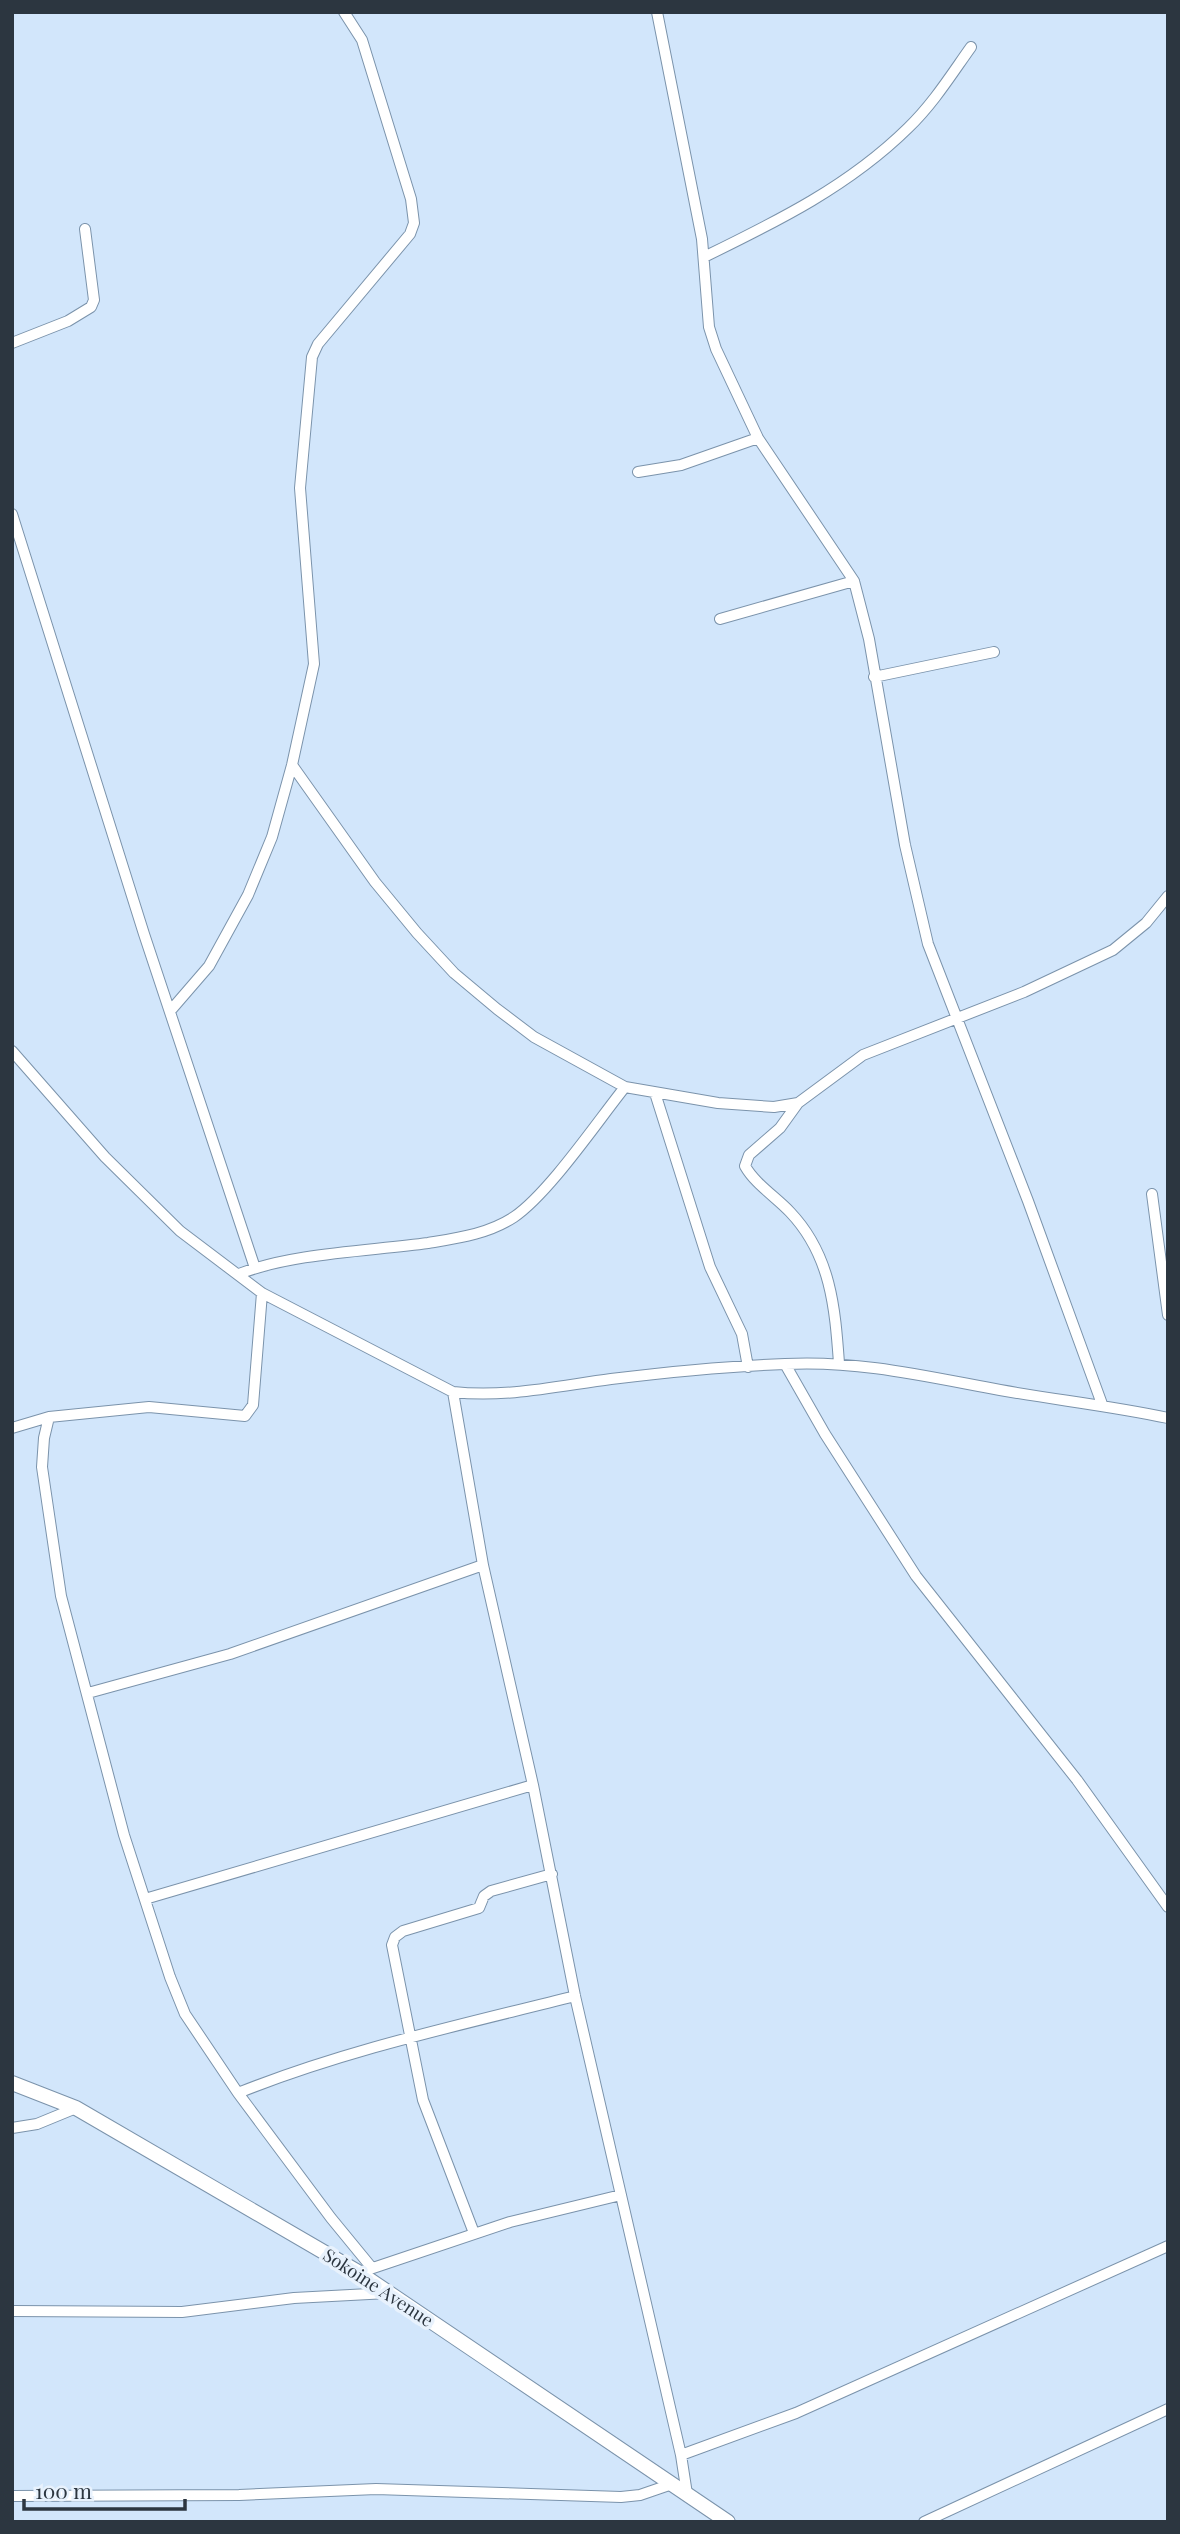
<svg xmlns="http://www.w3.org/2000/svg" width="1180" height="2534" viewBox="0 0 1180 2534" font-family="'Playfair Display',serif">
<rect width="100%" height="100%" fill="#d2e6fb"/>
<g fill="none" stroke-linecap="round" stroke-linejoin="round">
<defs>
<path id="minor" d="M657,12L702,239L709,327L716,349L758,438L854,581L869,639L905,845L928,944L1028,1201L1102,1404
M704,257C778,221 849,186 908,128C933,104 951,75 971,47
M12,343L68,321L91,307L94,300L85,229
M638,472L681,465L758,438
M12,514L144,934L255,1268
M720,619L854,581
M874,677L994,652
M292,765L375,882L417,933L454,973L497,1009L534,1037L625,1087L718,1103L774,1107L798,1103L863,1055L1024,992L1113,950L1146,923L1168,896
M171,1010L209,966L248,895L272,837L292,765L314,664L300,488L312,357L318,344L410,234L414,223L411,199L362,40L344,12
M12,1051L105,1157L180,1231L262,1293L453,1392C506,1398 558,1386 611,1379C668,1372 728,1366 785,1364C859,1360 929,1377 1000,1390C1056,1400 1112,1406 1168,1418
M655,1093L710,1267L742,1334L748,1367
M798,1103L780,1128L749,1155L745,1166C755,1184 776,1197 790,1212C831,1255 835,1308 839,1363
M1152,1194L1168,1315
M239,1274C292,1253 370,1251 428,1243C458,1238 488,1234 514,1217C549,1193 597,1122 625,1087
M785,1364L825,1434L916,1576L1077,1780L1168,1907
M453,1392L483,1565L533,1785L575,1996L681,2455L687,2494
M49,1417L44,1438L42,1467L61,1596L124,1835L170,1977L185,2014L238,2093L331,2218L372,2268
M12,1428L49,1417L149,1407L245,1416L253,1405L262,1293
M88,1693L230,1654L483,1565
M145,1899L533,1785
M238,2093C348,2049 461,2025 575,1996
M12,2128L37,2124L76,2108
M474,2233L423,2100L392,1945L395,1937L403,1931L479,1908L484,1896L491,1891L552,1874
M367,2270L510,2222L621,2195
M12,2311L182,2312L294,2298L388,2293
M681,2455L796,2413L1168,2246
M12,2496L239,2495L376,2489L621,2497L640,2495L672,2484
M924,2522L1168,2409"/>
<path id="tertiary" d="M12,2083L76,2108L358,2272L728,2522"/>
</defs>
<!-- minor casing -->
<use href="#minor" stroke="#7b93ab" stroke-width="12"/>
<!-- tertiary casing -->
<use href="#tertiary" stroke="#7b93ab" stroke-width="16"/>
<!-- minor -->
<use href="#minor" stroke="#fff" stroke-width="10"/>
<!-- tertiary -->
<use href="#tertiary" stroke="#fff" stroke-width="14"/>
</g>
<g text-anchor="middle" stroke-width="7" stroke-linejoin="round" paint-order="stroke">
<!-- street labels -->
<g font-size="18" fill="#2c3640" stroke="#e8f2fd">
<text transform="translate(378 2288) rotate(33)" y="6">Sokoine Avenue</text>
</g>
</g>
<!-- border -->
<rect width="1180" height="2534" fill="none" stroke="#2c3640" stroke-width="28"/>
<!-- scale -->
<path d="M24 2499v10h161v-10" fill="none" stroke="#2c3640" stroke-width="3.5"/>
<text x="35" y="2499" font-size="21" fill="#2c3640" stroke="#e8f2fd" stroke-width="5" paint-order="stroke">100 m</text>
</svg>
